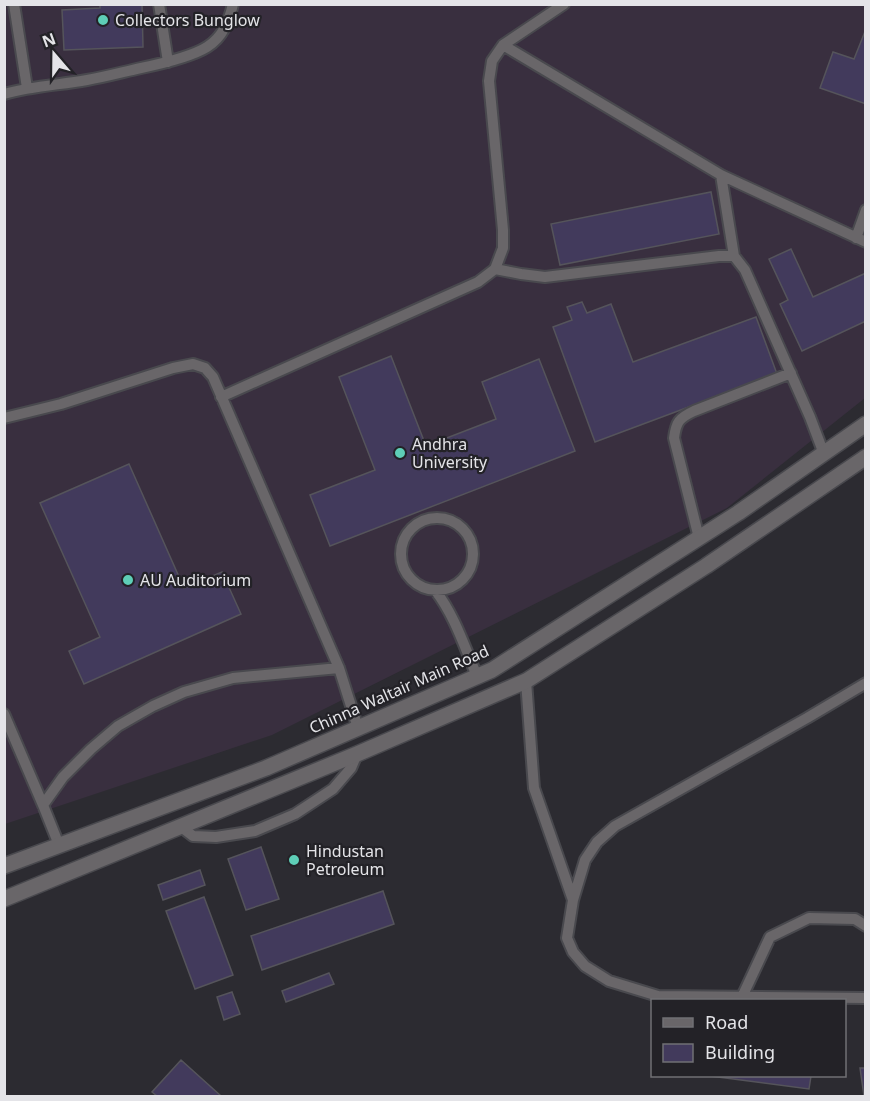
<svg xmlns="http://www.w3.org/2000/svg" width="870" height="1101" viewBox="0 0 870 1101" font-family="'Noto Sans',sans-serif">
<rect width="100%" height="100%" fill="#2c2b31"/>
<!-- education -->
<path fill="#392f3f" d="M4,5H865V398L727,508L272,735L5,824Z"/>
<!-- building -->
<path fill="#423a5c" stroke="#55545b" stroke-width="1.5" d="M100,4H142L143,47L64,50L62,10L100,8Z
M866,29V104L820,88L833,52L854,59Z
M711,192L719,234L560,265L551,224Z
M791,249L813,297L866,273V321L802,351L780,304L788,300L769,259Z
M582,302L587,313L611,304L633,362L756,317L777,374L595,442L553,327L572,320L567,307Z
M391,356L426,446L496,419L482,382L539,359L575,451L330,546L310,495L375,470L339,377Z
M129,464L184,588L222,572L241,614L84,684L69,651L100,637L40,503Z
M261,847L279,899L246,910L228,859Z
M200,870L205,885L163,900L158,885Z
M383,891L394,924L262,970L251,936Z
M204,897L233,975L195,989L166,911Z
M329,973L334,984L286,1002L282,991Z
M232,992L240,1014L224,1020L217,997Z
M181,1060L221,1096H157L152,1092Z
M860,1068H866V1096H864Z
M710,1076H811L809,1089Z"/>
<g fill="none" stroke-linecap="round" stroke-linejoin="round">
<defs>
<path id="service" d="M14,4L27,88
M159,4L168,62
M564,4L503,45L492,61L489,81L503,230V248L495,269L521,274L545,277L719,256H734L745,270L810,417L824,454
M503,45L721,175L734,256
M4,94C32,86 59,85 87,80C105,77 123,72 141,68C160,64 191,57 207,47C223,37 229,21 233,4
M721,175L866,242
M856,238L866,210
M221,397L478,282L495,269
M4,418L61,404L173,368L193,364L205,368L213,377L339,668L358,728
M401 554a36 36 0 1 1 72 0a36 36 0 1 1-72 0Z
M699,538L674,438C676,422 679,418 694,411L791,373
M435,590C455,616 464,646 477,676
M526,681L534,788L573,900
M866,683L807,718L615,826L597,842L585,860L573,900L567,938L573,952L585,966L609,981L658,996L866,998
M4,714L43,805L59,845
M43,805L63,777L91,749L118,726L153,706L184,692L233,678L339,668
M180,826L193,836L216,837L255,831L295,814L333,789L351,768L357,754
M742,997L770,937L809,918L855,919L866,926"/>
<path id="tertiary" d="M4,866L266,768L492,670L738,513L866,424
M4,899L357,754L526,681L706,566L866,457"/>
</defs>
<!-- service casing -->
<use href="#service" stroke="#49494e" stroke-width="14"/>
<!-- tertiary casing -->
<use href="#tertiary" stroke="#49494e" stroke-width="18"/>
<!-- service -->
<use href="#service" stroke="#696669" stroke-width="10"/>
<!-- tertiary -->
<use href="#tertiary" stroke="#696669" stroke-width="15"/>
</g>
<!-- markers -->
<g fill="#5eceb7" stroke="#232227" stroke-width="2">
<circle cx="103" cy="20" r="6"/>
<circle cx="400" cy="453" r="6"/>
<circle cx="128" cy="580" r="6"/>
<circle cx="294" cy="860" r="6"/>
</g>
<g text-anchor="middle" stroke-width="4.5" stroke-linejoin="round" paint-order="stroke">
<!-- poi labels -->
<g font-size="16" fill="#e4e4e8" stroke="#232227" text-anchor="start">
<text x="115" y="26">Collectors Bunglow</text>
<text x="412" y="450">Andhra<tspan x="412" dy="18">University</tspan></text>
<text x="140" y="586">AU Auditorium</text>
<text x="306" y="857">Hindustan<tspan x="306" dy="18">Petroleum</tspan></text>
</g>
<!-- street labels -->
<g font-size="16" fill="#e4e4e8" stroke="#232227">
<text transform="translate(399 689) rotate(-24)" y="6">Chinna Waltair Main Road</text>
</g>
</g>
<!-- border -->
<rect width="870" height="1101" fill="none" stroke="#e4e4e8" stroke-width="12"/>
<!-- legend -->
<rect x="651" y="999" width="195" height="78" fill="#232227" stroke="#707074" stroke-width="1.5"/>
<rect x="663" y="1018" width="30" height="9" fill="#696669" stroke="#707074" stroke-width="1.5"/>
<text x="705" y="1029" font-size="18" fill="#e4e4e8">Road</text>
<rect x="663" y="1044" width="30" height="18" fill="#423a5c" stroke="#707074" stroke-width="1.5"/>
<text x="705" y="1059" font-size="18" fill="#e4e4e8">Building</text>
<!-- north arrow -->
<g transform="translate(54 54) rotate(340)" stroke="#232227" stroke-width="4.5" paint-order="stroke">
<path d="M0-4.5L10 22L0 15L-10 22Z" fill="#e4e4e8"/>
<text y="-9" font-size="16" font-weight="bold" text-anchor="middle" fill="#e4e4e8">N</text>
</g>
</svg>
